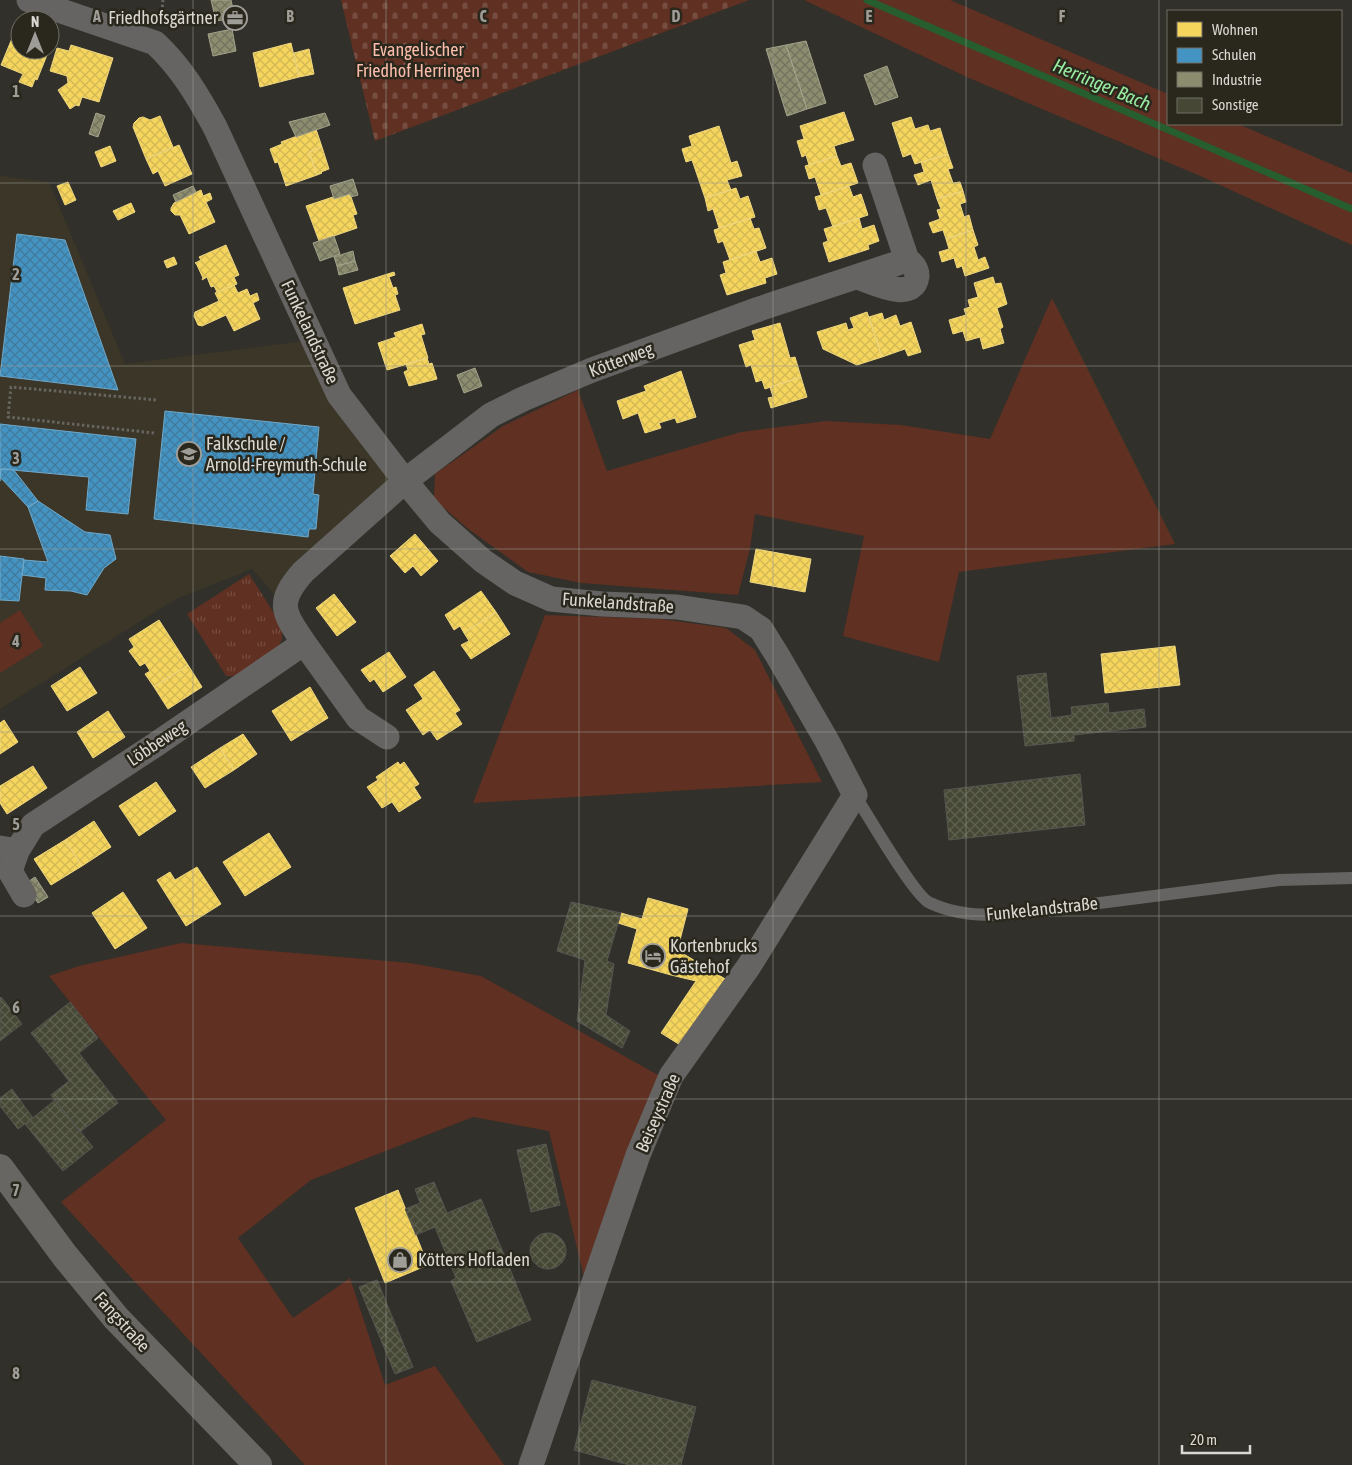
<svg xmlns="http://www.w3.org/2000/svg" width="1352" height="1465" viewBox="0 0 1352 1465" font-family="'Asap Condensed',sans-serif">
<defs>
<pattern id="cemetery-stones" width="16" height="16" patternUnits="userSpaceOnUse" patternTransform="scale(1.25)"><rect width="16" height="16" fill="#603022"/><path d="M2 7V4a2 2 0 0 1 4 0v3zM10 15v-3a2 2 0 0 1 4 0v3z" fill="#764d41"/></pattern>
<pattern id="park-tufts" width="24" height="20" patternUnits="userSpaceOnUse" patternTransform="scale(1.25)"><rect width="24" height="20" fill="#603022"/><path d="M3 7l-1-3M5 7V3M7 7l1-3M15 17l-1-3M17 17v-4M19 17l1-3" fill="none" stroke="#764d41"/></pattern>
<pattern id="homes-cross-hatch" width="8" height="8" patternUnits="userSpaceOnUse" patternTransform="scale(1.25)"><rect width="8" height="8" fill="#f6d55c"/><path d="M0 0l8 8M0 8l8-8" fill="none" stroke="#d2b756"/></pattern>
<pattern id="schools-cross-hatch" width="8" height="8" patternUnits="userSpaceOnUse" patternTransform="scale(1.25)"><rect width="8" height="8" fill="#4393c3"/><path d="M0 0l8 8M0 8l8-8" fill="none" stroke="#427a9b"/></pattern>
<pattern id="industry-cross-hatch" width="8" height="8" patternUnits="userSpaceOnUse" patternTransform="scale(1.25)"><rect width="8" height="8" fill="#8c8c6e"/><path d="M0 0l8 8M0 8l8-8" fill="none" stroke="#72725e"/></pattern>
<pattern id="building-cross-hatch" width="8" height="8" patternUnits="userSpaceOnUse" patternTransform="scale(1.25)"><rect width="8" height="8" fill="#464835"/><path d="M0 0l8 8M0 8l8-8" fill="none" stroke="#606251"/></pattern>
</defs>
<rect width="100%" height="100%" fill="#31302a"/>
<!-- built -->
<path fill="#3b3627" d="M0,176L49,182L125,364L305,341L398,481L282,603L252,569L176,599L0,709Z"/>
<!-- grass -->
<path fill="#603022" d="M804,0H950L1168,94V124H1238L1352,173V245L1198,175L969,78Z
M1052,298L1175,544L959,572L939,662L843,636L864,536L755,514L750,548L738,595L581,583L528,572L467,528L434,499L435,474L503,426L578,390L607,471L741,432L826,421L901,425L990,439Z
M20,610L43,646L0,673V623Z
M545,615L661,619L726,628L755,650L822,782L473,803Z
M181,943L410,963L481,976L667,1080L584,1277L549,1131L473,1117L311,1180L238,1238L293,1318L350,1278L385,1385L435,1366L504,1465H305L61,1202L166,1120L49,976L79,966Z"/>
<!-- cemetery -->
<path fill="url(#cemetery-stones)" d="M341,0H749L375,141Z"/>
<!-- park -->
<path fill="url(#park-tufts)" d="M249,574L279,621L282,630V639L277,650L237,676H226L187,614Z"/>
<!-- homes -->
<path fill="url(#homes-cross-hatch)" stroke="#eed67f" d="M13,36L20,39V50H49L37,80L35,79L32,87L19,82L23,74L1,65Z
M291,43L299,77L260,87L253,53Z
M71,45L113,58L99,102L82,97L79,106L76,105L70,109L58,90L68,83L67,76L50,71L57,48L69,51Z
M309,49L314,74L299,77L294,53Z
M844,112L854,140L834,146L837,156L809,165L806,155L802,157L797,141L804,139L800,126Z
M160,116L173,147L146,159L133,127L134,123L139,118L143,117L150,120Z
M911,117L915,129L928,125L930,131L940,128L948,154L915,164L911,154L903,157L892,123Z
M719,126L731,163L737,161L742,176L727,180L731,190L705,198L692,160L686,162L682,149L692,146L689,136Z
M316,129L322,147L309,152L317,175L286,186L278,162L275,163L270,149L282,144L281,142Z
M179,145L192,174L165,186L158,171L153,174L146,159Z
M110,146L116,161L101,167L95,152Z
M322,147L329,169L321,172L322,173L317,175L309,152Z
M948,154L953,168L948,169L953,183L960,182L963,191L937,199L931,180L918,185L914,175L924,172L921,162Z
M837,156L841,166L851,163L858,183L821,195L815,177L809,179L805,166Z
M68,182L76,200L65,205L57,186Z
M849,186L853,197L861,194L868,215L833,227L826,208L819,210L815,197Z
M736,188L740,199L748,196L755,217L719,228L713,209L708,211L705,198Z
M201,190L203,196L210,193L212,199L206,202L215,222L189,234L180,215H175L171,211V208L174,203Z
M963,191L966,202L960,204L964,217L969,215L973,230L946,239L943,230L933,233L929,223L940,219L937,210L941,209L937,199Z
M350,194L357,214L353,215L357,228L319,241L306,206L333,197L334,199Z
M131,203L135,212L118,220L113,211Z
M750,218L754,229L759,228L766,248L730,260L723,241L718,243L714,230Z
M859,218L862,229L874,225L879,241L868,245L869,249L829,262L823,243L828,241L824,229Z
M973,230L978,245L974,247L978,260L985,257L989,268L965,276L962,266L957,268L954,258L942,262L939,252L949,249L946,239Z
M226,245L239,275L234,277L237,284L217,292L214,286L211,287L207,277L202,280L203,278L196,263H195L201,260L199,257Z
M756,251L760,262L772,258L777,274L765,278L766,283L727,295L720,275L726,273L723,262Z
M174,257L177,264L167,268L164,261Z
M394,272L395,275L389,277L393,288L396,287L398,294L395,295L400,310L355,324L343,288Z
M993,277L995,284L1001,283L1007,304L997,308L1003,327L1000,329L1004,343L983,349L980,337L966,341L963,331L953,334L949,320L966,315L964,309L970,307L968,300L978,297L974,283Z
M234,285L238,293L247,289L250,296L257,293L259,300L253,303L260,319L234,331L226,315L202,326L198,325L194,316L195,312L219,301L215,293Z
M867,312L882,357L857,365L823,349L817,332L846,323L848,330L854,328L850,318Z
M882,313L884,320L896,315L900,326L911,322L921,352L908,356L905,349L882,357L869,317Z
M780,323L790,358L795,357L801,377L765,389L762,380L756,382L751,365L746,367L739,345L755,340L752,331Z
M422,324L425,334L421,335L428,358L387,370L378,343L396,337L394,333Z
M427,358L429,364L432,363L437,379L409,386L404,372L408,370L406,364Z
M681,371L696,417L677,423L675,418L659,423L661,428L645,433L638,413L623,419L617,401L646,391L644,386Z
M801,377L807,397L771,408L768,398L773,397L770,387Z
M415,534L438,561L421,576L413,566L405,573L390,556Z
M756,549L811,559L805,592L750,582Z
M481,591L496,612L464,633L460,626L454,630L445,615Z
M334,594L356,622L337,636L316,608Z
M496,612L510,634L471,659L461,645L469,641L464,633Z
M159,620L188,665L154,687L145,674L150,671L145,663L140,666L129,651L134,647L129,639Z
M1175,646L1180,685L1105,693L1101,654Z
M389,652L406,677L383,692L374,679L370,682L361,670Z
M188,665L202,687L168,709L154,687Z
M80,667L97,693L67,711L51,686Z
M434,671L460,710L455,713L462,724L437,740L430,730L423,735L406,710L423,699L414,685Z
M310,687L328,718L291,741L272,711Z
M108,711L125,737L93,758L77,732Z
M4,720L18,742L0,754V723Z
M243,734L257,754L234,770L220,748Z
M220,748L234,770L205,788L191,767Z
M398,762L400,765L404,762L419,784L414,787L421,798L399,812L392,802L382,808L367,787L378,780L376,777Z
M33,766L47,788L7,814L0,803V786Z
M156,782L176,811L139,836L119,806Z
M94,821L111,847L82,866L65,840Z
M269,833L291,867L245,896L223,862Z
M65,840L82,866L51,885L34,859Z
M197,867L221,904L186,926L157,880L170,872L175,880Z
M123,892L147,928L115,949L92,913Z
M648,898L688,909L671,975L628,963L637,929L618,923L621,913L642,919Z
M677,950L727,980L685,1048L661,1033L696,981L671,975Z
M398,1190L428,1265L385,1283L355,1208Z"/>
<!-- schools -->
<path fill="url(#schools-cross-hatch)" stroke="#70a8c8" d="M17,234L65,240L118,390L0,376Z
M165,411L319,427L313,494L319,495L316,529H309L308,537L154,519Z
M0,424L136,439L128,514L86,510L89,477L1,469L0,481Z
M1,469H13L38,501L28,507L0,477Z
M38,501L85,532L110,535L116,559L104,568L87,595L71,591L45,590L46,578L22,575L24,560L48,562L28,507Z
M0,556L24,559L19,601L0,600Z"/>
<!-- industry -->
<path fill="url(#industry-cross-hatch)" stroke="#a3a38c" d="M211,0H231L235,18L216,21Z
M232,29L236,51L213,56L208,34Z
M806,41L826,103L807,109L786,45Z
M786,45L807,109L787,116L766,49Z
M887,66L898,97L875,105L864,75Z
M96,113L105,116L98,137L89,134Z
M325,113L330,125L296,137L289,122Z
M353,179L358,195L351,197L350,194L334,199L330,186Z
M193,186L196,192L176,202L173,195Z
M334,236L340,254L320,261L313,243Z
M353,251L355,261L337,266L334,257Z
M355,261L358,270L339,275L337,266Z
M475,368L482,386L464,393L457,375Z
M35,877L48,897L38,903L25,884Z"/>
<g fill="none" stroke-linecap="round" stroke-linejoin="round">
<!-- stream -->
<path stroke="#265e2f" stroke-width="7" d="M867,0L1352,209"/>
</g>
<!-- building -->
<path fill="url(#building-cross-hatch)" stroke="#565652" d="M1046,673L1051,718L1072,715L1071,707L1108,703L1109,713L1144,709L1146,727L1074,735V741L1025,746L1017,676Z
M1080,774L1085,825L949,840L944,790Z
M571,902L621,913L607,961L614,964L606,1015L630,1031L622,1048L577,1021L585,960L557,951Z
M1,997L22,1024L0,1041V998Z
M70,1002L98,1038L79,1053L118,1103L80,1132L51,1095L69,1081L31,1033Z
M12,1089L33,1118L18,1129L0,1106V1098Z
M55,1100L93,1147L63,1171L25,1124Z
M546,1144L560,1205L531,1212L517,1150Z
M434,1182L447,1213L481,1199L531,1320L477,1342L451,1281L456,1278L435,1227L416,1235L405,1209L420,1203L415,1189Z
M530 1251a18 18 0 1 1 36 0a18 18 0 1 1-36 0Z
M377,1280L413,1367L395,1374L359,1287Z
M592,1380L696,1407L681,1465H629L574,1450Z"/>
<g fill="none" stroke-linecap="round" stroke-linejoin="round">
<!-- path -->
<path stroke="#666562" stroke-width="3" stroke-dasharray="2.5 2.5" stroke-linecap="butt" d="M161,22L163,0
M154,433L8,417L11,387L157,400"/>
<!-- lane -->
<path stroke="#656462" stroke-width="12" d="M855,795C867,814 915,897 930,903C956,915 979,915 1006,915L1279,880L1352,878"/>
<!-- street -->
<path stroke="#656462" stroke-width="25" d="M29,0L155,43C181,67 198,96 215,127L339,395L405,481L440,523L483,561L515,583L551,599L602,604L677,607L743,617L761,629L776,653L827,741L855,795L749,966L671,1076L638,1155L531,1465
M857,277C871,281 914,304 917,276C917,269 913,264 907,260
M304,643L358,718L387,737
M0,848L17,851L33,825L155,745L304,643C283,612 276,603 303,572L405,481L491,415L523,399L592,370L759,309L907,260L875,165
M17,851L10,871L24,895"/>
<!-- secondary -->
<path stroke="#676662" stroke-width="28" d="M0,1168L65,1256L116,1318L258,1465"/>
</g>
<!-- grid -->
<path fill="none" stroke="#9f9d97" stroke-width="1" stroke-opacity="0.55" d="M193,0V1465M386,0V1465M579,0V1465M773,0V1465M966,0V1465M1159,0V1465M0,183H1352M0,366H1352M0,549H1352M0,732H1352M0,916H1352M0,1099H1352M0,1282H1352"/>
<!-- icons -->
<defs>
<symbol id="office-ring" viewBox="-11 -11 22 22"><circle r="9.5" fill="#2a271d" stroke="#9f9d97" stroke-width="1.5"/><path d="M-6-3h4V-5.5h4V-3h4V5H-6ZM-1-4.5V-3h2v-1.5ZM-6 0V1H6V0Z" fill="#9f9d97"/></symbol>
<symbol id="school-ring" viewBox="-11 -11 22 22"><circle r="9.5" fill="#2a271d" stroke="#9f9d97" stroke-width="1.5"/><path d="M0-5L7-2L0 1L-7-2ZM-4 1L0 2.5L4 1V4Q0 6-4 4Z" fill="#9f9d97"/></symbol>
<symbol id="hotel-ring" viewBox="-11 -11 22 22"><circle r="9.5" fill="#2a271d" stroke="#9f9d97" stroke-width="1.5"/><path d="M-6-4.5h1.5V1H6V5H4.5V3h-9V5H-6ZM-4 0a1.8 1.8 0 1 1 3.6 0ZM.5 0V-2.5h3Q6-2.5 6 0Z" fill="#9f9d97"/></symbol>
<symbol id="shop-ring" viewBox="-11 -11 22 22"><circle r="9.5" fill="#2a271d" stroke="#9f9d97" stroke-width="1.5"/><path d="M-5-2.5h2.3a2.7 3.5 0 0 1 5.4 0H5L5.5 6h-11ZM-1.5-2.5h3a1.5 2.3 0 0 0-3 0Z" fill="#9f9d97"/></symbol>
</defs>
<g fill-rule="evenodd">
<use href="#office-ring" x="221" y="4" width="28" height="28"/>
<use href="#school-ring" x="175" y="440" width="28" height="28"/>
<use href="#hotel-ring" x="639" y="942" width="28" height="28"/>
<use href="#shop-ring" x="386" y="1246" width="28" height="28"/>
</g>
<g text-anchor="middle" stroke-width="5" stroke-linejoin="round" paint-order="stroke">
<!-- poi labels -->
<g font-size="18" fill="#dad8d2" stroke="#2a271d" text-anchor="start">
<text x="218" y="24" text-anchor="end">Friedhofsgärtner</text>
<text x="206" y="450">Falkschule /<tspan x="206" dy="21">Arnold-Freymuth-Schule</tspan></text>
<text x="670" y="952">Kortenbrucks<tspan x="670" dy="21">Gästehof</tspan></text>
<text x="418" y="1266">Kötters Hofladen</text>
</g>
<!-- park labels -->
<g font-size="18" fill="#fcbcaa" stroke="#2a271d">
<text x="418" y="56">Evangelischer<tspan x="418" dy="21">Friedhof Herringen</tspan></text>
</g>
<!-- street labels -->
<g font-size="18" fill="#dad8d2" stroke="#2a271d">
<text transform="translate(310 332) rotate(65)" y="6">Funkelandstraße</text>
<text transform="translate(621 360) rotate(-21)" y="6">Kötterweg</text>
<text transform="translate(618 603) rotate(4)" y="6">Funkelandstraße</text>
<text transform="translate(157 743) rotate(-34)" y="6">Löbbeweg</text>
<text transform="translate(1042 909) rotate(-6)" y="6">Funkelandstraße</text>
<text transform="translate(658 1113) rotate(-66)" y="6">Beiseystraße</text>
<text transform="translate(122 1322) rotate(48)" y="6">Fangstraße</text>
</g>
<!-- water labels -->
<g font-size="19" font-style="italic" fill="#97eca1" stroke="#2a271d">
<text transform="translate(1102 84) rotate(23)" y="7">Herringer Bach</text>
</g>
</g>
<g font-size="16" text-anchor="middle" font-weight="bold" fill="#9f9d97" stroke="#2a271d" stroke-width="5" stroke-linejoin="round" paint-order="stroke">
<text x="97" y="22">A</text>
<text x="290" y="22">B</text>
<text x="483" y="22">C</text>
<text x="676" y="22">D</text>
<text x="869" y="22">E</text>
<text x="1062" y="22">F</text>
<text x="16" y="97">1</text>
<text x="16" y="280">2</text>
<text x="16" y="464">3</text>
<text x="16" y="647">4</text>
<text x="16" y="830">5</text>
<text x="16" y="1013">6</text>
<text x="16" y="1196">7</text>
<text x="16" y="1379">8</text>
</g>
<!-- legend -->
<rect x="1167" y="10" width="175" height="115" fill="#2a271d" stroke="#706e65"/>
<rect x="1177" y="22" width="25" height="15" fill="#f6d55c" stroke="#706e65"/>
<text x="1212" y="35" font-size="15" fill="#dad8d2">Wohnen</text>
<rect x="1177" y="48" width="25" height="15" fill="#4393c3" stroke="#706e65"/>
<text x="1212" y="60" font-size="15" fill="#dad8d2">Schulen</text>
<rect x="1177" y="72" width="25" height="15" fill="#8c8c6e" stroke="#706e65"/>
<text x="1212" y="85" font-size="15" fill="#dad8d2">Industrie</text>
<rect x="1177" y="98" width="25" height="15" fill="#464835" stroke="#706e65"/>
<text x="1212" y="110" font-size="15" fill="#dad8d2">Sonstige</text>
<!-- north arrow -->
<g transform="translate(35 35)"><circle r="24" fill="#2a271d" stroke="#706e65"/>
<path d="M0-4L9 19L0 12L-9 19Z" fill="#9f9d97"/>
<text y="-8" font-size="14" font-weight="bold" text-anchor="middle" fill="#dad8d2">N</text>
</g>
<!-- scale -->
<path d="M1182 1445v8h68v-8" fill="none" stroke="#dad8d2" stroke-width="2.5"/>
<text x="1190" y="1445" font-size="15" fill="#dad8d2" stroke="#2a271d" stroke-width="4" paint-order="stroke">20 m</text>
</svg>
